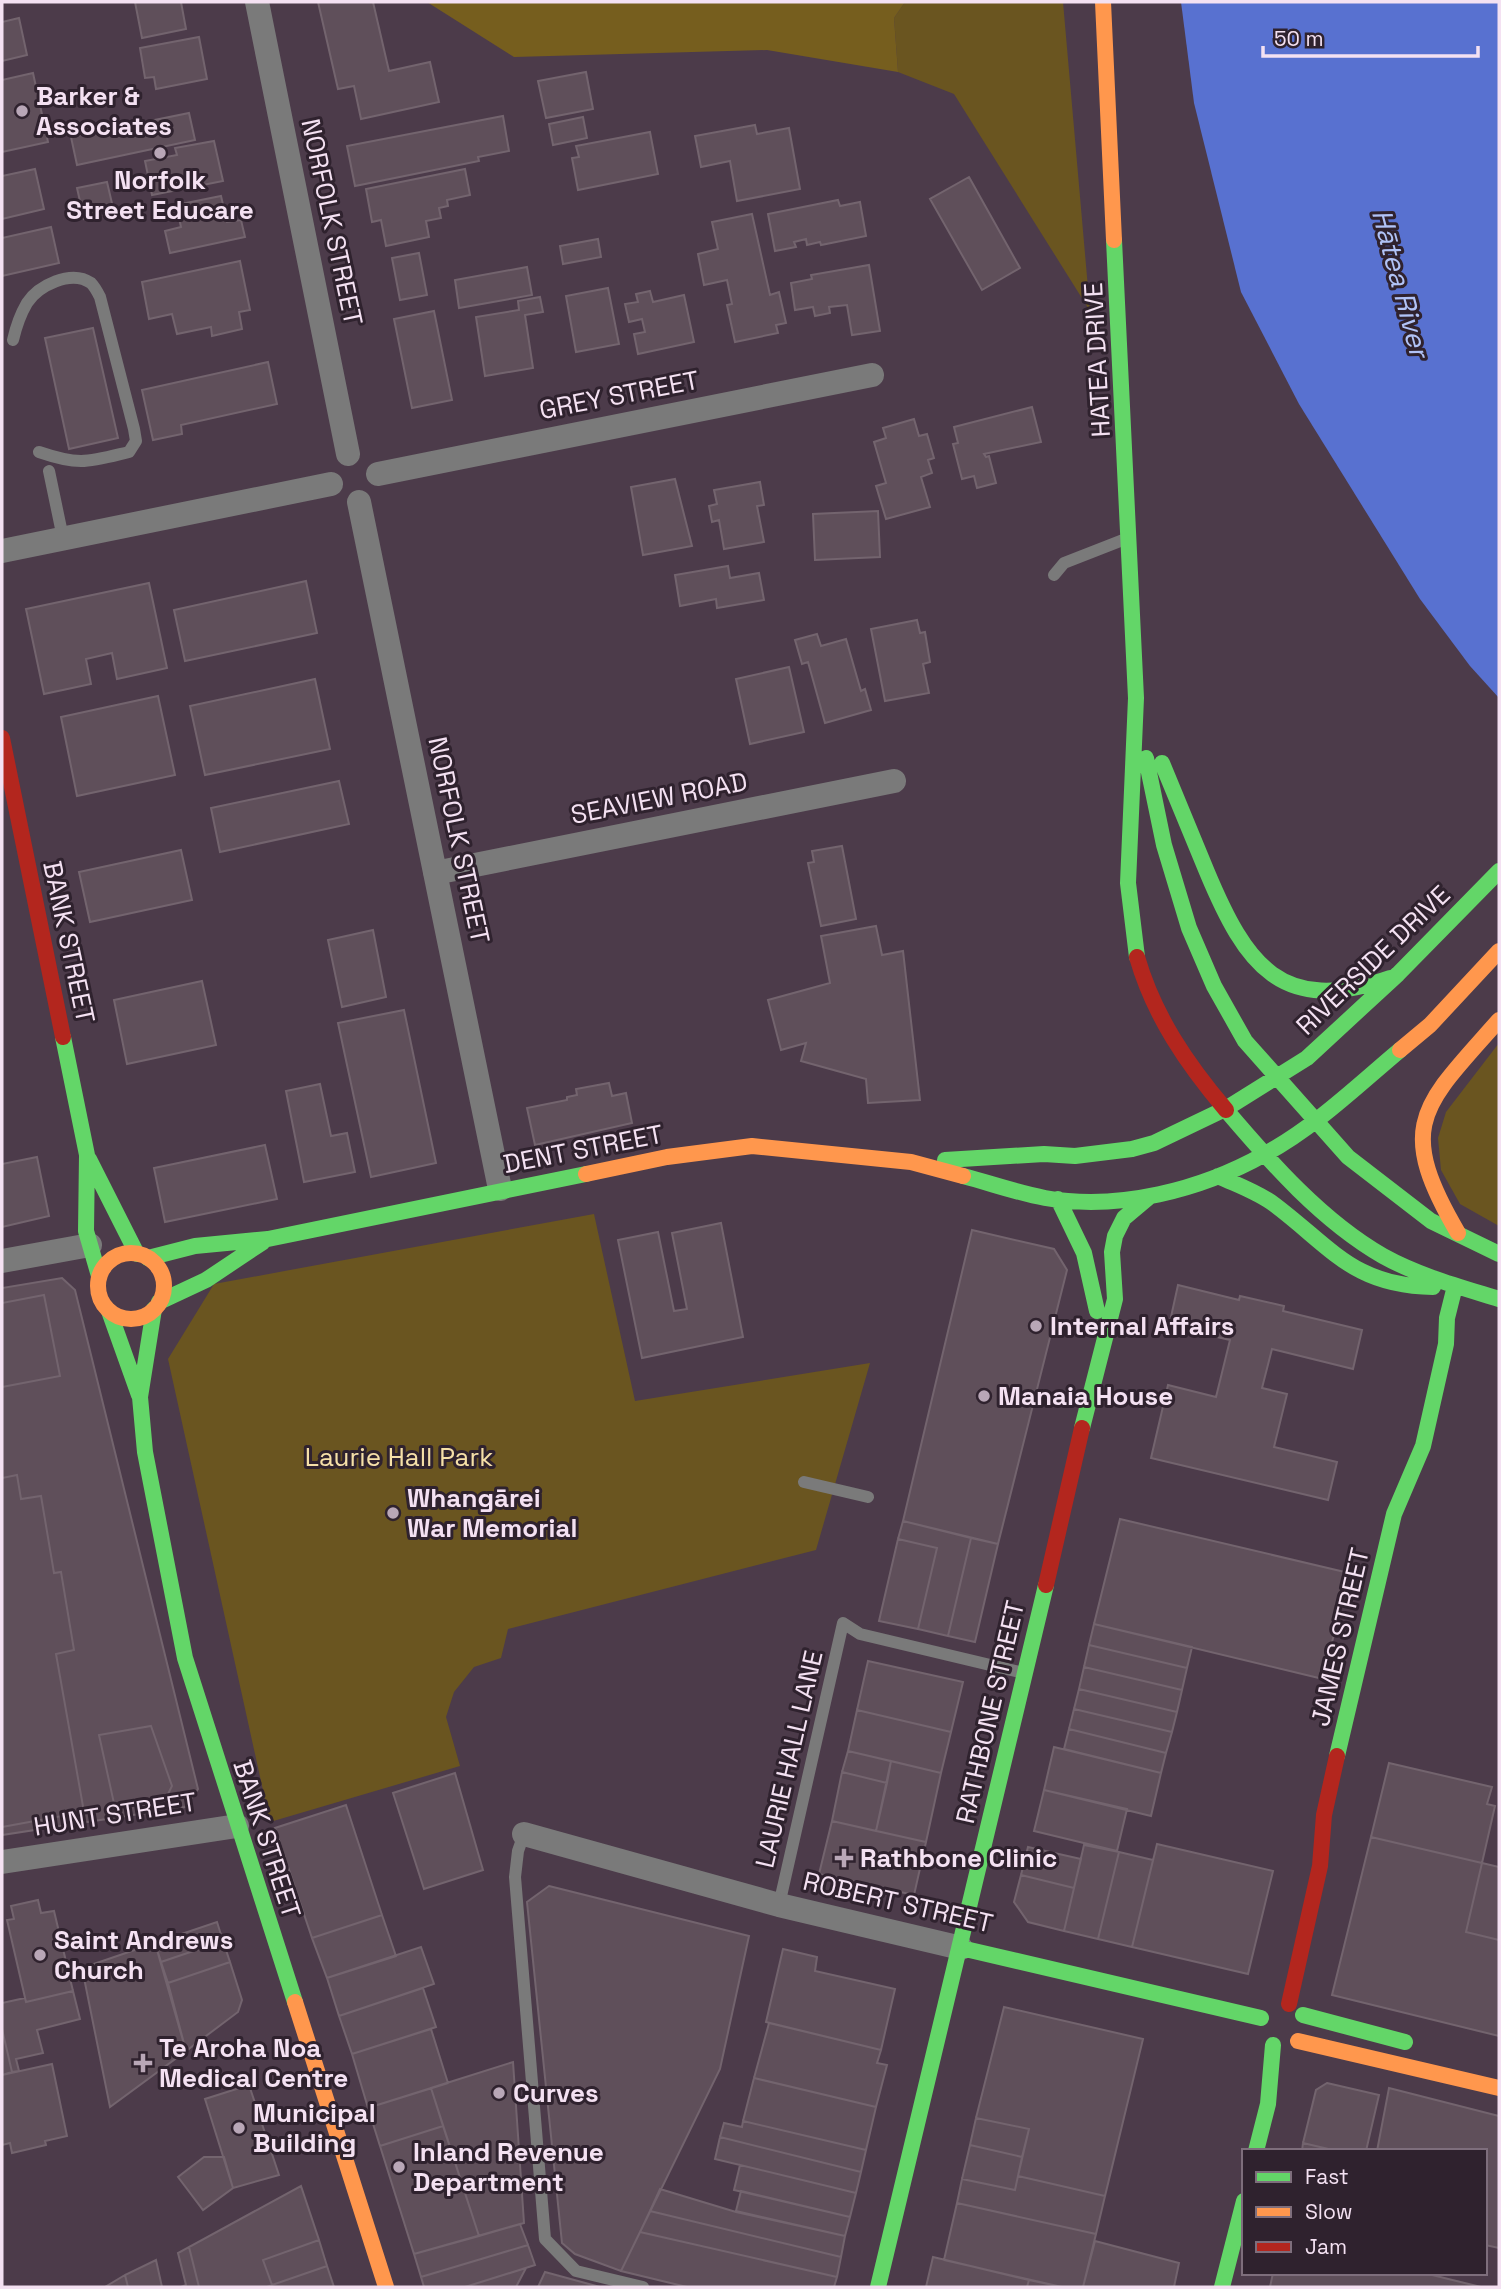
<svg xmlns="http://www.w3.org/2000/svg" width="1501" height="2289" viewBox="0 0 1501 2289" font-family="'Space Grotesk',sans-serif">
<rect width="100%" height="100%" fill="#4c3b4a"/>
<!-- green -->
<path fill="#6a5520" d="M905,2H1063L1090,311L954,94L898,72L894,18Z
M1499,1043V1226L1460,1204L1441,1170L1438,1138L1446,1112Z
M594,1214L635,1401L870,1363L816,1550L508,1629L501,1658L474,1667L454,1692L446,1717L460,1766L270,1822L168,1359L214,1284Z"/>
<!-- forest -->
<path fill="#765e1e" d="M427,2H905L894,18L898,72L767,50L514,57Z"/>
<!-- water -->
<path fill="#5871d0" d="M1181,2H1499V698L1470,666L1420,599L1299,404L1241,292L1194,103Z"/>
<!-- building -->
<path fill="#5f4f5a" stroke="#73646e" stroke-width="2" d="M135,2H181L186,29L142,38Z
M318,2H373L389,71L430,62L439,102L361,119L354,86L338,89Z
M19,18L27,55L2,61V22Z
M199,37L207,79L156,89L154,77L145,78L140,48Z
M586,72L593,109L546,118L538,81Z
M33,73L48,142L2,152V80Z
M189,113L195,140L77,165L71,137Z
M503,116L509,151L478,157L479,161L355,186L347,146Z
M583,117L587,138L553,145L549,124Z
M755,125L757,134L789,128L800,189L737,201L730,161L701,167L695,136Z
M650,132L658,174L578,190L572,158L579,157L576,146Z
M214,141L223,181L152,195L145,161L177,155L175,148Z
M35,169L44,209L2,219V176Z
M465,169L470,195L447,200L448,206L439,208L441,218L426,221L429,237L386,246L381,220L372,222L366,189Z
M969,177L1020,268L982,290L930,199Z
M107,182L114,212L84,219L77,188Z
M221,196L227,222L241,220L245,237L170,253L165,231L181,227L176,205Z
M838,200L840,206L860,202L866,236L821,245L820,242L807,245L806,239L794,242L796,247L775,251L768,214Z
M752,214L770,295L779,292L786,323L776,325L778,333L735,342L727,305L732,304L727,280L704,285L698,254L718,249L712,222Z
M51,227L59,263L2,276V238Z
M598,239L601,257L563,264L560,246Z
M419,253L427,295L400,300L392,258Z
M240,261L250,310L239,312L242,329L212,336L211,327L177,334L172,314L149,319L142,282Z
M869,265L880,331L852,335L847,305L829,307L830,313L815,316L813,307L795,310L791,283L812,279L811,275Z
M527,267L532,295L459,308L455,280Z
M608,288L619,344L576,352L566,296Z
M650,291L653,302L684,295L694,342L638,354L634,334L645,332L642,319L629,322L625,304L638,302L636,294Z
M540,297L543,312L525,315L533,368L485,376L476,317L519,310L518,301Z
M434,311L452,400L412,408L394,319Z
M93,328L118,438L69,449L45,338Z
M268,362L277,404L181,425L182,434L153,440L142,390Z
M1032,407L1041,442L984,454L986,457L989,456L996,483L977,488L974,476L962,479L953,444L958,443L954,427Z
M914,419L919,436L927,434L934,458L928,460L932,473L921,477L930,507L886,519L876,486L886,483L874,442L886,438L883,428Z
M675,479L692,546L643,555L631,487Z
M760,482L764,505L757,506L764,542L724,549L719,520L712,522L709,506L717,504L714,490Z
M878,511L880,557L815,560L813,514Z
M728,566L730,578L759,573L764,600L717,608L716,599L680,606L675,575Z
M306,581L317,633L185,661L174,610Z
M149,583L167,668L117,679L112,653L86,659L91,684L44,694L26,609Z
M917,620L920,633L925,632L930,662L923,664L929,693L885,701L871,629Z
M817,634L821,646L846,639L861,691L865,689L871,710L825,723L808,662L802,664L795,640Z
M789,667L804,732L750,744L736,679Z
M315,679L330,749L205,775L190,706Z
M158,696L175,775L77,796L61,717Z
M339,781L349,824L220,852L211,808Z
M842,846L856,919L821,926L808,863L814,862L812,851Z
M181,850L192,900L90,922L79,872Z
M876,926L882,955L903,951L920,1100L868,1103L866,1079L801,1061L806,1043L781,1050L768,1000L830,983L821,936Z
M373,930L386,997L342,1007L328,940Z
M202,981L216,1045L127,1064L114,1000Z
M404,1010L436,1163L371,1177L338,1023Z
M609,1083L612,1096L626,1093L632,1123L535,1145L527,1108L567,1100V1097L577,1095L576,1089Z
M320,1084L331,1136L347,1133L355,1172L304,1182L286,1091Z
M265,1145L277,1199L165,1222L154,1168Z
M37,1157L49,1216L2,1227V1164Z
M721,1223L743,1337L642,1358L618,1240L658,1232L674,1311L687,1309L672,1233Z
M972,1230L1054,1249L1067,1270L998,1544L903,1521Z
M62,1278L75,1290L198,1789L185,1807L2,1835V1288Z
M1178,1285L1239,1300L1240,1296L1284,1306L1283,1311L1362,1330L1353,1369L1272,1349L1262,1388L1287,1394L1274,1447L1337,1462L1328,1500L1151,1458L1168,1385L1216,1397L1230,1340L1169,1326Z
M44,1295L60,1376L2,1387V1303Z
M17,1475L21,1499L41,1496L54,1573L61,1572L74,1650L56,1654L84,1812L2,1827V1478Z
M1120,1519L1349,1573L1323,1679L1094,1624Z
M903,1521L971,1538L948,1636L918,1629L937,1548L898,1539Z
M971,1538L998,1544L975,1642L948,1636Z
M898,1539L937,1548L918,1629L879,1621Z
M1094,1624L1192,1647L1187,1668L1089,1645Z
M1089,1645L1187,1668L1182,1690L1084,1667Z
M868,1661L963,1682L951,1732L857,1710Z
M1084,1667L1182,1690L1177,1712L1079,1689Z
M1079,1689L1177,1712L1172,1732L1074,1709Z
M1074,1709L1172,1732L1166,1753L1069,1729Z
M857,1710L951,1732L941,1773L848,1751Z
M151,1726L172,1786L164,1802L115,1808L99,1735Z
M1069,1729L1166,1753L1161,1773L1064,1749Z
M1054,1747L1161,1773L1151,1816L1044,1790Z
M848,1751L891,1761L887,1783L842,1772Z
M891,1761L941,1773L926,1842L876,1831Z
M1389,1763L1492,1787L1487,1804L1495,1806L1482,1863L1371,1837Z
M842,1772L887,1783L876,1831L832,1821Z
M455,1773L483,1870L424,1889L393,1793Z
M1044,1790L1127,1809L1117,1851L1034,1831Z
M346,1805L382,1915L312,1938L275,1828Z
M832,1821L926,1842L914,1895L819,1874Z
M1371,1837L1482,1863L1466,1932L1499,1940V2036L1332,1995Z
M1157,1844L1273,1871L1248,1974L1132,1947Z
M1084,1845L1119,1852L1098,1939L1064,1931Z
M1028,1847L1081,1859L1074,1888L1021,1875Z
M1119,1852L1153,1860L1132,1947L1098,1939Z
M1482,1863L1499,1867V1940L1466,1932Z
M1021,1875L1074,1888L1064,1931L1028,1922L1014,1902Z
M549,1886L749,1936L720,2069L621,2271L575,2254L562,2243L527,1902Z
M38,1900L41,1913L54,1911L73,1991L26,2002L7,1920L14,1919L11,1906Z
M382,1915L396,1956L327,1978L312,1938Z
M217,1922L223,1941L161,1962L155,1943Z
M223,1941L230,1962L168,1983L161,1962Z
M155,1943L186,2051L110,2107L82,1968Z
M421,1947L434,1984L339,2016L327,1978Z
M783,1949L817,1957L815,1971L895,1989L881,2050L766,2022Z
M230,1962L242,2000L238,2012L186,2051L168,1983Z
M423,1988L436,2027L352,2054L339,2016Z
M73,1991L80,2019L37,2030L43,2053L16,2059L19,2071L12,2072L2,2029V2003L25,1998L26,2002Z
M1004,2007L1143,2039L1105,2196L1018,2176L1029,2129L976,2118Z
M769,2023L881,2050L877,2063L887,2065L876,2107L754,2078Z
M2,2029L12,2072L2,2075Z
M431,2029L448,2083L368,2108L352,2054Z
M513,2062L524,2223L479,2236L431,2088Z
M52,2064L67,2136L45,2141L46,2145L12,2153L10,2143L2,2145V2075Z
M754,2078L876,2107L866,2150L743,2121Z
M1327,2083L1379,2095L1366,2151H1337L1303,2143L1316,2090Z
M249,2085L279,2175L233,2188L205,2099Z
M431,2088L443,2126L380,2146L368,2108Z
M1389,2088L1499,2116V2248L1485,2245V2151H1377Z
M976,2118L1029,2129L1022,2157L970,2145Z
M743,2121L866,2150L861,2172L720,2137L724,2123L742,2127Z
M443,2126L479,2236L414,2254L380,2146Z
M720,2137L861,2172L856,2193L715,2159Z
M1303,2143L1337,2151H1302Z
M970,2145L1022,2157L1015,2190L962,2179Z
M204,2157H224L233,2188L203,2210L178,2177Z
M740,2165L856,2193L850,2217L734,2190Z
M1018,2176L1105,2196L1096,2234L957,2203L962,2179L1015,2190Z
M301,2186L319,2240L263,2260L272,2285L267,2287H199L189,2247Z
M660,2189L736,2212L845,2236L841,2257L650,2211Z
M741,2191L850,2217L845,2236L736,2211Z
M957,2203L1096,2234L1083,2287H1062L944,2260Z
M650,2211L841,2257L837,2277L640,2232Z
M520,2224L528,2245L421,2277L414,2254Z
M640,2232L837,2277L834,2287H687L621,2271Z
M319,2240L327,2266L272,2285L263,2260Z
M1095,2241L1179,2263L1174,2287H1083Z
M528,2245L535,2265L465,2287H424L421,2277Z
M189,2247L199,2287H181L186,2285L178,2253Z
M933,2257L1029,2280L1027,2287H926Z
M156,2260L162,2287H128L125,2275Z
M327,2266L334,2287H267L272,2285Z
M526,2268L516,2287H465Z
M545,2272L600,2287H538Z
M1273,2273H1424L1481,2287H1270Z
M125,2275L128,2287H105Z
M1029,2280L1062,2287H1027Z"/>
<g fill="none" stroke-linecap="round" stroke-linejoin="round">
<!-- lane -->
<path stroke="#7a7a7a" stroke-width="12" d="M13,340C16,327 20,315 27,303C38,286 71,269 91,283C94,286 98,293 100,297L134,429L136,441L129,452C88,462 80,466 39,452
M49,471L63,538
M1054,575L1064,563L1128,538
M804,1482L868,1497
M524,1834L518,1851L515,1877L545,2239L576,2271L643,2287
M779,1905L843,1623L860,1634L1024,1673"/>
<!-- street -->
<path stroke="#7a7a7a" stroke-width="24" d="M257,2L348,454
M378,474L872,375
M359,502L500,1189
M2,551L331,484
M435,873L894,781
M2,1261L90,1245
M524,1834L779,1905L961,1948
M2,1862L237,1826"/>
<!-- fast -->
<path stroke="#63d668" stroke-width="16" d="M1114,240L1136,698L1128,883L1137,957
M1146,758L1164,845L1189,928L1214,986L1245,1041L1348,1157L1431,1221L1499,1254
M1162,763C1177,799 1192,836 1207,872C1246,965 1281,1016 1390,978
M63,1037L87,1155L86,1231L99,1276
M1226,1110C1271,1163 1322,1221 1383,1256C1419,1276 1460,1287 1499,1299
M89,1159L137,1254
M945,1160L1044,1154L1075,1156L1132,1149L1154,1143L1227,1108L1307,1058L1398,974L1499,871
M963,1176C990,1183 1018,1193 1045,1198C1119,1211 1201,1190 1265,1154C1315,1127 1357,1086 1400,1050
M1218,1176C1237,1185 1258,1192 1275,1205C1333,1249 1354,1286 1433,1287
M1058,1199L1084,1253L1097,1311
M148,1258L195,1246L268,1239L586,1174
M159,1302L206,1280L263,1242
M154,1309L140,1397L145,1452L185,1658L295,2002
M109,1311L139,1395
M1082,1428L1115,1299L1112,1252L1115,1236L1124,1218L1149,1197
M1337,1756L1394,1514L1423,1446L1446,1344L1447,1318L1455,1286
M961,1948L1261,2018
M1303,2015L1405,2042
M1256,2151L1268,2104L1273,2045
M878,2287L1046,1585
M1222,2287L1244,2201"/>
<!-- slow -->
<path stroke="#ff974d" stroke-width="16" d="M1103,2L1114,240
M1400,1050L1430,1025L1499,951
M586,1174L667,1157L752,1146L911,1162L963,1176
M1458,1233C1394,1124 1423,1106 1499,1020
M98 1286a33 33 0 1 1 66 0a33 33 0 1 1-66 0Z
M295,2002L386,2287
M1298,2041L1499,2088"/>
<!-- jam -->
<path stroke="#b3261e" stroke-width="16" d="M2,738L63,1037
M1137,957C1154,1016 1187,1064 1226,1110
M1046,1585L1082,1428
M1289,2004L1320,1866L1324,1815L1337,1756"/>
</g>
<!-- markers -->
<g fill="#b9a7b7" stroke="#2f222e" stroke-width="2.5">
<circle cx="22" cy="111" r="7"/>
<circle cx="160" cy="153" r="7"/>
<circle cx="1036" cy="1326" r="7"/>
<circle cx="984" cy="1396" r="7"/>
<circle cx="393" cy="1513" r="7"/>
<path d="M840.5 1847.5h7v7h7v7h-7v7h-7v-7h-7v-7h7z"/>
<circle cx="40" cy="1955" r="7"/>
<path d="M139.5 2052.5h7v7h7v7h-7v7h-7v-7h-7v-7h7z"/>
<circle cx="499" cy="2093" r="7"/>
<circle cx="239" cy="2128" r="7"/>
<circle cx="399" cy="2167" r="7"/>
</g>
<g text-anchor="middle" stroke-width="6" stroke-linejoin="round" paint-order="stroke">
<!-- poi labels -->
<g font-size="26" font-weight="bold" fill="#f4e1f2" stroke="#2f222e" text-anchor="start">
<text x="36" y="105">Barker &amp;<tspan x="36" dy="30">Associates</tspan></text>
<text x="160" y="189" text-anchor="middle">Norfolk<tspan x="160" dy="30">Street Educare</tspan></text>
<text x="1050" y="1335">Internal Affairs</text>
<text x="998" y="1405">Manaia House</text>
<text x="407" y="1507">Whangārei<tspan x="407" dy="30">War Memorial</tspan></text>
<text x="860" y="1867">Rathbone Clinic</text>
<text x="54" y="1949">Saint Andrews<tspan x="54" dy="30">Church</tspan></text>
<text x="159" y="2057">Te Aroha Noa<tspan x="159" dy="30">Medical Centre</tspan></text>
<text x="513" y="2102">Curves</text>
<text x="253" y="2122">Municipal<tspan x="253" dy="30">Building</tspan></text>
<text x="413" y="2161">Inland Revenue<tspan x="413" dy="30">Department</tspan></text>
</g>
<!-- street labels -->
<g font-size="26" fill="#f4e1f2" stroke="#2f222e">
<text transform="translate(332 222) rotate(78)" y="9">NORFOLK STREET</text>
<text transform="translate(1097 360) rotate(-93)" y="9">HATEA DRIVE</text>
<text transform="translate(619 395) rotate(-11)" y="9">GREY STREET</text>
<text transform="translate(659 798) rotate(-11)" y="9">SEAVIEW ROAD</text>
<text transform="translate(459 840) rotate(78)" y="9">NORFOLK STREET</text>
<text transform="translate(69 942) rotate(78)" y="9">BANK STREET</text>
<text transform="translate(1373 960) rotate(-44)" y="9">RIVERSIDE DRIVE</text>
<text transform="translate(583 1149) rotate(-11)" y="9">DENT STREET</text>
<text transform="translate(1340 1637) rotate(-77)" y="9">JAMES STREET</text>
<text transform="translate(990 1712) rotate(-77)" y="9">RATHBONE STREET</text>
<text transform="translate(789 1759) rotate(-77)" y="9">LAURIE HALL LANE</text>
<text transform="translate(115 1814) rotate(-9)" y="9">HUNT STREET</text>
<text transform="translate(267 1839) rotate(72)" y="9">BANK STREET</text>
<text transform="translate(898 1902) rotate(13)" y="9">ROBERT STREET</text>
</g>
<!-- park labels -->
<g font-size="26" fill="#f6e0a8" stroke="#2f222e">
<text x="399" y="1466">Laurie Hall Park</text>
</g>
<!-- water labels -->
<g font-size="28" font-style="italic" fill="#b1c3f7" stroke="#2f222e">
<text transform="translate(1401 283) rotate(75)" y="10">Hātea River</text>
</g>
</g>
<!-- border -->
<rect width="1501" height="2289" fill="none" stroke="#f4e1f2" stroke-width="7"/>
<!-- legend -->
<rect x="1242" y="2149" width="245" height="126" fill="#2f222e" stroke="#7e6e7c" stroke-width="2"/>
<rect x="1256" y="2172" width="35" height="10" fill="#63d668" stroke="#7e6e7c" stroke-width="2"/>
<text x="1305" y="2184" font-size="21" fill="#f4e1f2">Fast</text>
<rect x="1256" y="2207" width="35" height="10" fill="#ff974d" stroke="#7e6e7c" stroke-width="2"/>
<text x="1305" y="2219" font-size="21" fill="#f4e1f2">Slow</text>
<rect x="1256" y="2242" width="35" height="10" fill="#b3261e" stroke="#7e6e7c" stroke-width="2"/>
<text x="1305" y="2254" font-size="21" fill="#f4e1f2">Jam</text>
<!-- scale -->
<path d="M1263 46v10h215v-10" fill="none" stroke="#f4e1f2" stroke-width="3.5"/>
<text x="1274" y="46" font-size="21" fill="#f4e1f2" stroke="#2f222e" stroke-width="5" paint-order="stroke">50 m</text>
</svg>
